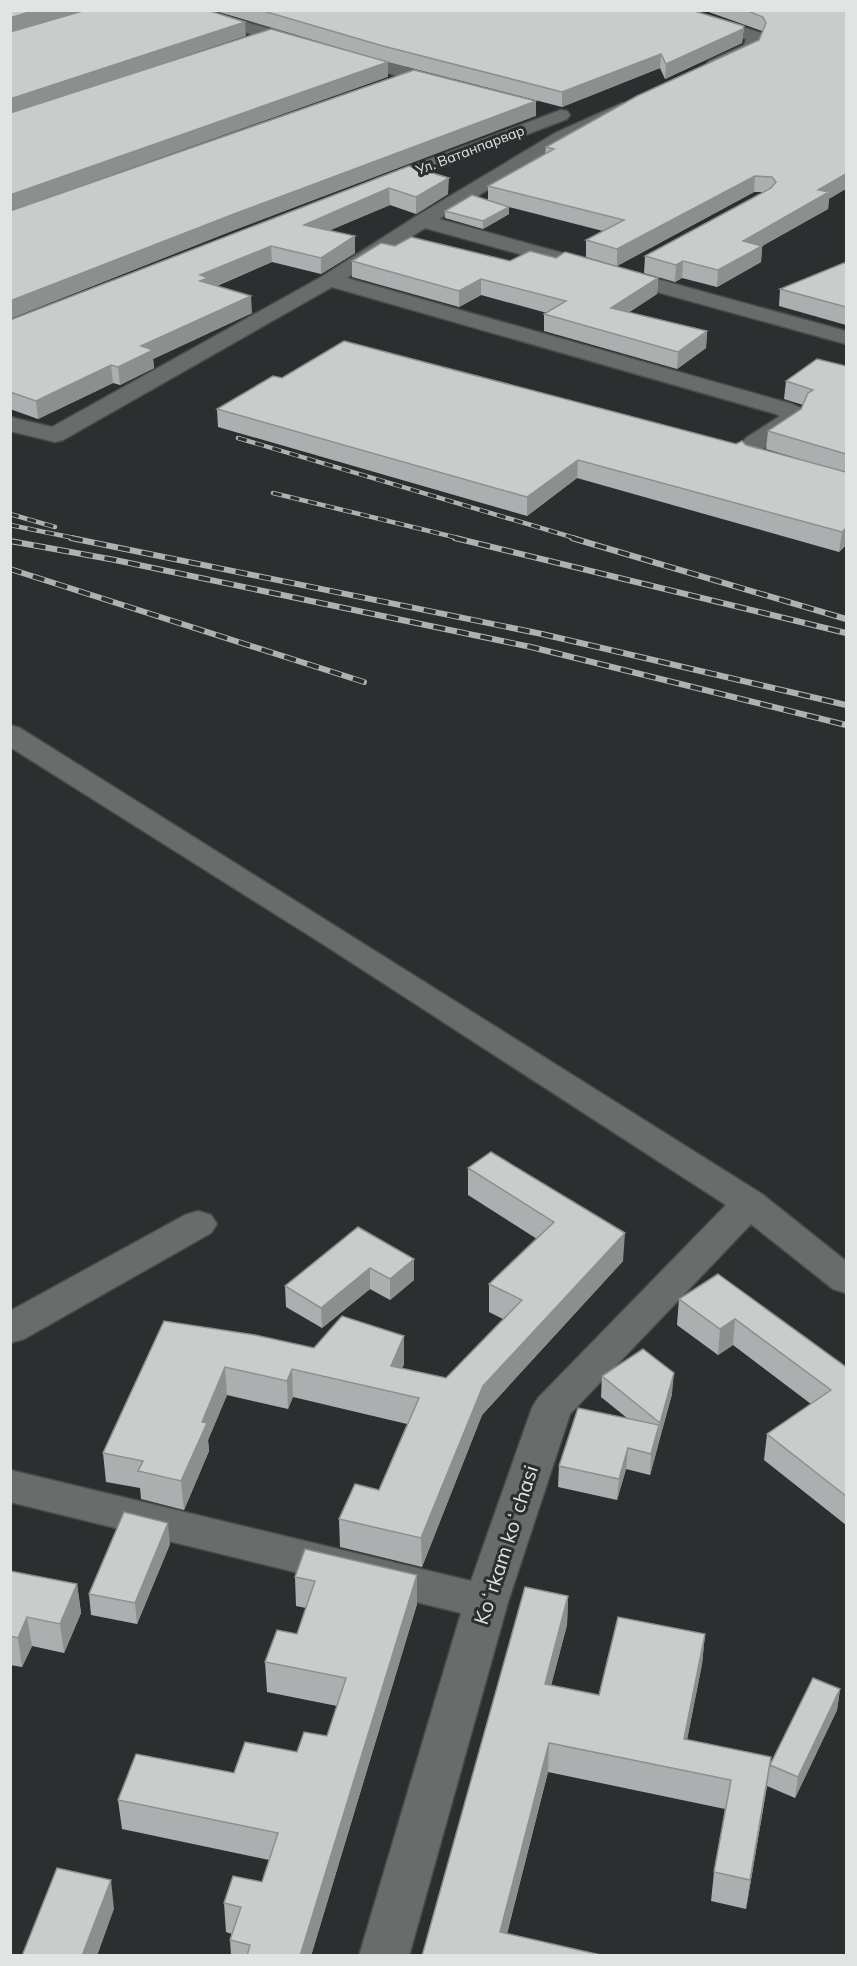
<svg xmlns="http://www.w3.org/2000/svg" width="857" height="1966" viewBox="0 0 857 1966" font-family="Mulish,sans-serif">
<rect width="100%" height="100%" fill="#2c2f2f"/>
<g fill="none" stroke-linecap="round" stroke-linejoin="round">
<defs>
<path id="minor" d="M175,10H203L452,80L455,84L452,88H440L177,13Z
M677,10H695L698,13L761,33L763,37L757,52L721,69H709L706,65L709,61L744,45L746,39L686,21Z
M622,103L628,104L631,108L628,112L571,140L439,219L846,331V344L425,228L347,278L792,404L801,408L805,413L798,425L761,450L846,475V490L745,461L736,451L746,438L780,416L776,414L332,287L63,440L55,442L10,431V417L52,427L323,276L415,217L557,132Z
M561,110L567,111L570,115L567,119L385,189H371L368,185L371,181Z
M10,725L20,728L762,1194L846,1261V1293L833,1289L751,1224L570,1414L508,1602L409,1956H359L461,1613L10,1502V1470L471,1581L532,1408L538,1398L726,1205L326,946L10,747Z
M198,1211L211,1215L217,1224L211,1233L24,1339L10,1343V1311L185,1215Z"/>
</defs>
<!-- minor casing -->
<use href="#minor" stroke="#4a4c4c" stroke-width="3"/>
<!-- minor -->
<use href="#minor" fill="#696c6b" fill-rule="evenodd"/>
<defs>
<path id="rail-far1" d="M238,438L578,539
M273,493L462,539
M10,514L55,527
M10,525L79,539"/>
<path id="rail" d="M71,538L542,634L846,705
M455,538L846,633
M572,538L846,619
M10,541L115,560L531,647L846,725
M10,569L364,682"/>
</defs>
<!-- rail-far1 casing -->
<use href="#rail-far1" stroke="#b0b2b2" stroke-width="4.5"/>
<!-- rail casing -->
<use href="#rail" stroke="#b0b2b2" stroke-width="6"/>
<!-- rail-far1 -->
<use href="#rail-far1" stroke="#2c2f2f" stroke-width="3" stroke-dasharray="9" stroke-linecap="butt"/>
<!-- rail -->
<use href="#rail" stroke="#2c2f2f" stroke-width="4" stroke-dasharray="12" stroke-linecap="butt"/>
</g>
<!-- wall -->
<path fill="#acafaf" d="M212,10H691L744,26L742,43L665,79L660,68L562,107L384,61Z
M703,10H846L828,209L762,246L761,262L717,287L682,278L675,282L644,273L645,256L763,192H754L617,266L586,257V240L603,231L509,207V214L483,229L445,218V211L488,200V186L545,154L546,147L759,40L762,32V31Z
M409,166L448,194L416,214L390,205L330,230L355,253L321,274L272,262L217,286L252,313L153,359L154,368L120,385L113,383L38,419L10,409V320Z
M395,246L510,261L556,258L658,278L657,294L629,312L707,331L706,348L677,369L544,331V314L547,313L481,295L459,307L352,277V261Z
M846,262V325L779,306L780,289Z
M846,366V545L839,552L577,478L527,516L218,427L217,409L282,378L736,444L746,445L819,465L766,449L768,431L801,409L803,405L784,399L786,381Z
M468,1168L623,1261L482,1415L422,1567L340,1547L339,1519L379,1490L407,1424L293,1397L288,1409L227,1395L208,1440L209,1451L184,1510L141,1499L140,1488L106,1482L103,1453L164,1321L404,1364L402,1368L446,1378L503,1319L489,1312V1284L537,1239L468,1195Z
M414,1259V1280L390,1300L370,1289L322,1328L286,1307L285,1286Z
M718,1274L846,1367V1525L764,1460L767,1434L811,1404L733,1345L718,1355L677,1325L679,1299Z
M602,1376L672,1394L650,1475L626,1469L617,1500L558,1487L559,1466L627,1418L601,1397Z
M170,1544L137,1624L91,1615L89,1594Z
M10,1571L77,1584L81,1613L64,1653L32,1646L22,1667L10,1665Z
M417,1575V1604L311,1956H231L230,1940L232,1934L226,1932L224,1903L262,1882L269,1860L122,1829L118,1800L234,1773L297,1752L327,1736L337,1706L267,1692L265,1662L297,1634L306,1608L296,1606L295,1577Z
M568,1596L567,1625L551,1685L599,1695L705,1634L702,1664L687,1740L770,1765L840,1689L837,1710L795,1798L767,1786L746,1909L711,1901L714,1872L725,1809L548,1772L507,1934L422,1956Z"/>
<!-- shaded-wall -->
<path fill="#8c8f8e" d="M35,10H84L10,33V18Z
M245,22L246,36L10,114V99Z
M744,26L742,43L665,79L666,64Z
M661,54L660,68L562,107V92Z
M388,62V77L10,211V195Z
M536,101V116L235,230L10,319V301L234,214Z
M846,174V189L829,199L828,209L762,246L761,262L717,287L718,270L743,241L818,190Z
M755,176L754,192L617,266V249Z
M449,178L448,194L416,214V197Z
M389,188L390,205L305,241L304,225Z
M509,207V214L483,229V221Z
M355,236V253L321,274V258Z
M271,246L272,262L208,289L201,298L200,275Z
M683,261L682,278L675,282L676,265Z
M658,278L657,294L610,325L611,308Z
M481,279V295L459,307V291Z
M251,296L252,313L153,359L154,368L120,385L118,367L141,346Z
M707,331L706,348L677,369L678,352Z
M111,365L113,383L38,419L36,401Z
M578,460L577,478L527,516V497Z
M846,528V545L839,552L842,532Z
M625,1233L623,1261L482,1415L422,1567L421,1538L483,1386Z
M414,1259V1280L390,1300V1279Z
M370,1268V1289L322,1328L321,1308Z
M735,1319L733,1345L718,1355L720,1329Z
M404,1336V1364L392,1392L391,1366Z
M225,1367L227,1395L208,1440L209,1451L184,1510L181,1481L202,1422Z
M292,1369L293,1397L288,1409L287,1381Z
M674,1373L672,1394L658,1444L660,1423Z
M659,1425L658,1446L650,1475L651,1454Z
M628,1448L626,1469L617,1500L619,1479Z
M168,1523L170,1544L137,1624L135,1603Z
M417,1575V1604L311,1956H300Z
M77,1584L81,1613L64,1653L60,1624Z
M568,1596L567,1625L544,1713L545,1684Z
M27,1617L32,1646L22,1667L18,1638Z
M705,1634L702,1664L681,1769L684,1739Z
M840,1689L837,1710L795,1798L798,1777Z
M549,1743L548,1772L501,1956L500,1932Z
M771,1757L767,1786L746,1909L750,1880Z
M111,1880L114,1909L97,1956H82Z"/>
<!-- building -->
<path fill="#c8cccb" stroke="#8c8f8e" stroke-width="1.5" d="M10,10H35L10,18Z
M86,10H207L245,22L10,99V32Z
M260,10H691L744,26L743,29L666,64L661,54L562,92L383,46Z
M745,10H846V174L818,190L829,192L743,241L762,246L718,270L683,261L676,265L645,256L771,188L776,182L772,177L755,176L617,249L586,240L624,220L488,186L554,149L546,147L637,96L759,40L766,23L763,17Z
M271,29L388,62L10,195V113Z
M414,70L536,101L234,214L10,301V211Z
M409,166L449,178L416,197L389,188L304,225L355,236L321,258L271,246L200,275L208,278L200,281L251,296L141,346L153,350L141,356L118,367L111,365L36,401L10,392V320Z
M472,195L509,207L483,221L445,211Z
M411,237L510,261L530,251L556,258L565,252L658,278L611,308L707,331L678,352L544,314L566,301L481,279L459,291L352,261L381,243L395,246Z
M846,262V307L780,289Z
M344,341L736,444L742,441L746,445L846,472V528L842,532L578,460L527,497L217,409L273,376L282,378Z
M817,359L846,366V454L768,431L801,409L808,393L813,390L786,381Z
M491,1152L625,1233L483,1386L421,1538L339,1519L355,1484L379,1490L419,1398L292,1369L287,1381L225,1367L202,1422L207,1423L181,1481L138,1471L143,1461L103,1453L164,1321L255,1335L314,1348L342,1316L404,1336L391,1366L446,1378L522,1300L489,1284L554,1222L468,1168Z
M358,1227L414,1259L390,1279L370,1268L321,1308L285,1286Z
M718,1274L846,1367V1496L767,1434L831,1390L735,1319L720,1329L679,1299Z
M643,1349L674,1373L660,1423L602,1376Z
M578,1408L659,1425L651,1454L628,1448L619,1479L559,1466Z
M124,1512L168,1523L135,1603L89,1594Z
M305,1549L417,1575L300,1956H247L250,1945L230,1940L241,1907L224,1903L233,1876L262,1882L278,1833L118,1800L136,1754L234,1773L245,1742L297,1752L304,1732L327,1736L346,1678L265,1662L277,1630L297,1634L315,1581L295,1577Z
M10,1571L77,1584L60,1624L27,1617L18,1638L10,1636Z
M525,1587L568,1596L545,1684L599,1695L618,1617L705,1634L684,1739L771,1757L750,1880L714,1872L731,1780L549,1743L500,1932L605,1956H422Z
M813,1678L840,1689L798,1777L770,1765Z
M57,1868L111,1880L82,1956H22Z"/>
<g text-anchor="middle" stroke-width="6" stroke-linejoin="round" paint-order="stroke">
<!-- far-street labels -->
<g font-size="14" fill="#e2e4e4" stroke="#2c2f2f">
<text transform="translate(470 150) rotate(-21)" y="5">Ул. Ватанпарвар</text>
</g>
<!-- near-street labels -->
<g font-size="20" fill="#e2e4e4" stroke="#2c2f2f">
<text transform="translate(506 1545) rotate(-72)" y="7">Koʻrkam koʻchasi</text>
</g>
</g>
<!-- border -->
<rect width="857" height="1966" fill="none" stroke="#e2e4e4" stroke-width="24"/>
</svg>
